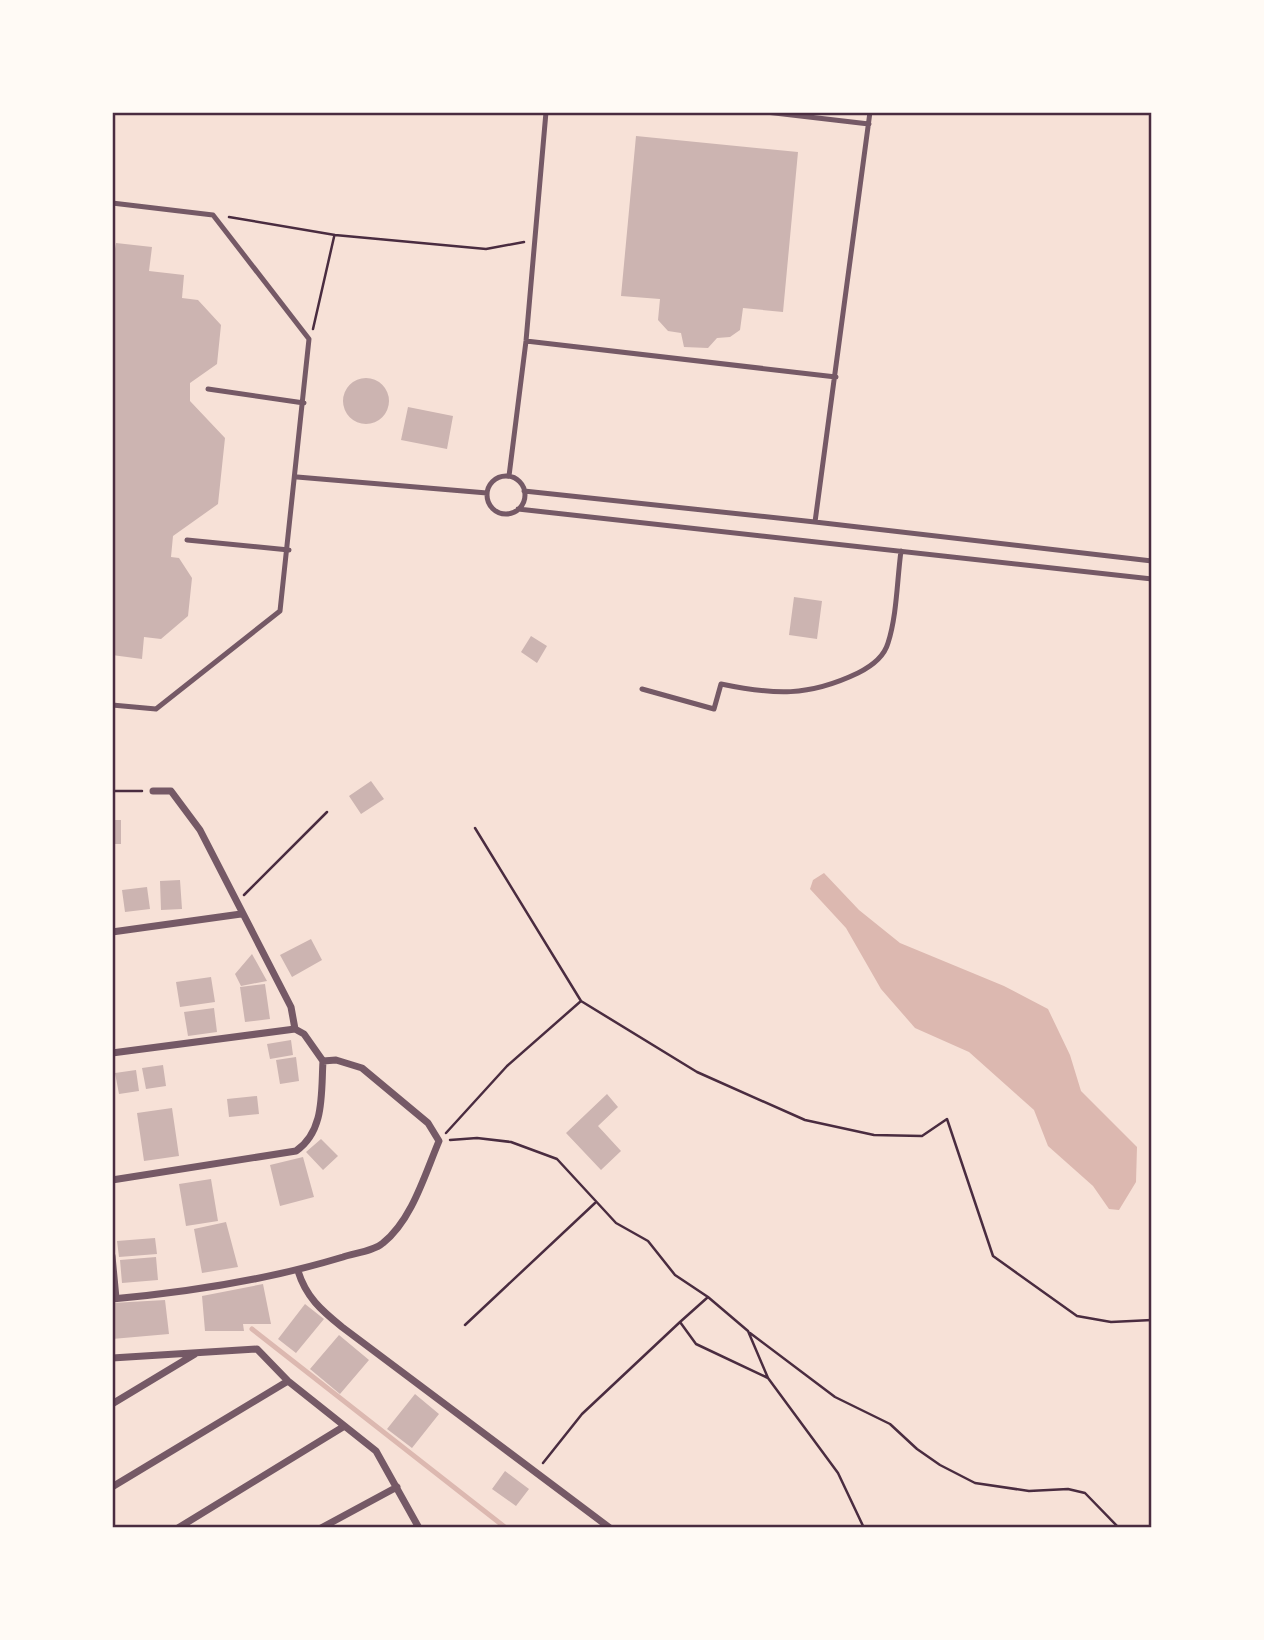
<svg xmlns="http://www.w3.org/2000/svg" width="1264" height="1640" viewBox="0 0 1264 1640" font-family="Rubik,sans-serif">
<rect width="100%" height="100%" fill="#f7e1d7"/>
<!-- water -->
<path fill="#dcb8b0" d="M824,873L859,910L900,943L1004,986L1048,1009L1070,1055L1081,1091L1137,1147L1136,1182L1119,1210L1109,1209L1093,1186L1048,1146L1034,1110L969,1052L915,1028L881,989L846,928L810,889L813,880Z"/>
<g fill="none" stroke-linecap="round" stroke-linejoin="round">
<!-- stream -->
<path stroke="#dcb8b0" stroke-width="5" d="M252,1329L506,1528"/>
</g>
<!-- building -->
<path fill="#ccb4b1" d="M636,136L798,152L783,312L743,308L740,330L730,337L717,338L708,348L684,347L681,333L668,331L658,320L660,299L621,296Z
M116,243L152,247L149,271L184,275L182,298L198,300L221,325L217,364L190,383V401L225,438L218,504L173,536L171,557L179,558L192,578L188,616L161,639L144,637L142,659L112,655V267Z
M343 401a23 23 0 1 1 46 0a23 23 0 1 1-46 0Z
M408,407L453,416L447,449L401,440Z
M794,597L822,601L817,639L789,635Z
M531,636L547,646L537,663L521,652Z
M371,781L384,799L361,814L349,796Z
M112,820H121V844H112Z
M180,880L182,909L161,910L160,881Z
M147,887L150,909L125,912L122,890Z
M311,939L322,960L292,977L280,955Z
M252,954L267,981L241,986L235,974Z
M211,977L215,1002L180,1007L176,982Z
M265,984L270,1019L245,1022L240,987Z
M214,1008L217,1032L188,1036L184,1012Z
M291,1040L293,1055L270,1059L267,1044Z
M296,1057L299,1081L280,1084L276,1060Z
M163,1065L166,1086L146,1089L142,1068Z
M136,1070L139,1091L119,1094L115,1073Z
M607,1094L618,1107L598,1126L621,1151L601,1170L566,1133Z
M257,1096L259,1114L229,1117L227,1099Z
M172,1108L179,1156L144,1161L137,1113Z
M321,1139L338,1156L323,1170L306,1152Z
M303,1157L314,1197L280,1206L270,1165Z
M211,1179L218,1221L186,1226L179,1184Z
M226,1222L238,1267L202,1273L194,1229Z
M155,1238L157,1254L119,1257L117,1241Z
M156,1257L158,1280L122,1283L120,1260Z
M263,1284L271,1324H243L244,1331H205L202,1296Z
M165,1300L169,1334L112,1339V1303Z
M305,1304L324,1319L296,1353L278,1339Z
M339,1335L369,1360L340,1394L310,1369Z
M415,1394L439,1414L412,1448L387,1429Z
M505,1471L529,1489L516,1506L492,1489Z"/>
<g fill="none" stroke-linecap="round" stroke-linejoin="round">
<!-- path -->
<path stroke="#4a2c40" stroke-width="2.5" d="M229,217L335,235L486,249L524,242
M313,329L334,237
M112,791H142
M244,895L327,812
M581,1001L697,1072L805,1120L874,1135L922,1136L947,1119L993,1256L1077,1316L1111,1322L1152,1320
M446,1133L507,1066L581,1001L475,828
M450,1140L477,1138L511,1142L557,1159L616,1223L648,1241L675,1275L708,1297L748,1331L768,1378L838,1473L864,1528
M680,1322L708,1297
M465,1325L595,1203
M750,1333L835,1397L890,1424L917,1449L940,1465L975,1483L1029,1491L1068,1489L1085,1493L1119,1528
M543,1463L582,1414L680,1322L696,1344L768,1378"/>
<!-- service -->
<path stroke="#755966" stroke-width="5" d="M766,112L869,124
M870,112L815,522L1152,561
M112,203L213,215L309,339L280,611L156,709L112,705
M526,341L836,377
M208,389L304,403
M509,476L526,341L546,112
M487 495a19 19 0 1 1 38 0a19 19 0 1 1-38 0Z
M297,477L487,493
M524,491L815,522
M518,509L1152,579
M187,540L289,550
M642,689L714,709L721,684C774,695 808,697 858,673C870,667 884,657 888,643C897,615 897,580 901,551"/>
<!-- minor -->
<path stroke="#755966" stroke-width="7" d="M153,791H171L200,830L291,1007L295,1029
M112,932L241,914
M112,1053L295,1029L304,1034L323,1061L336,1060L362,1068L428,1123L439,1141C425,1174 412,1220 383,1243C374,1251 355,1253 343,1257C267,1280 191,1292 112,1299
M112,1180L296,1151C325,1131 321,1093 323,1061
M112,1256L116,1298
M298,1271C306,1297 321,1310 342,1327L610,1528
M112,1358L257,1349L288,1381L376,1451L419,1528
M112,1404L195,1354
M112,1487L288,1381
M178,1528L343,1427
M321,1528L397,1487"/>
</g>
<!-- border -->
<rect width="1264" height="1640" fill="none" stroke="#fffaf5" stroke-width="228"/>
<rect x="114" y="114" width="1036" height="1412" fill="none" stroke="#4a2c40" stroke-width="2.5"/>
</svg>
